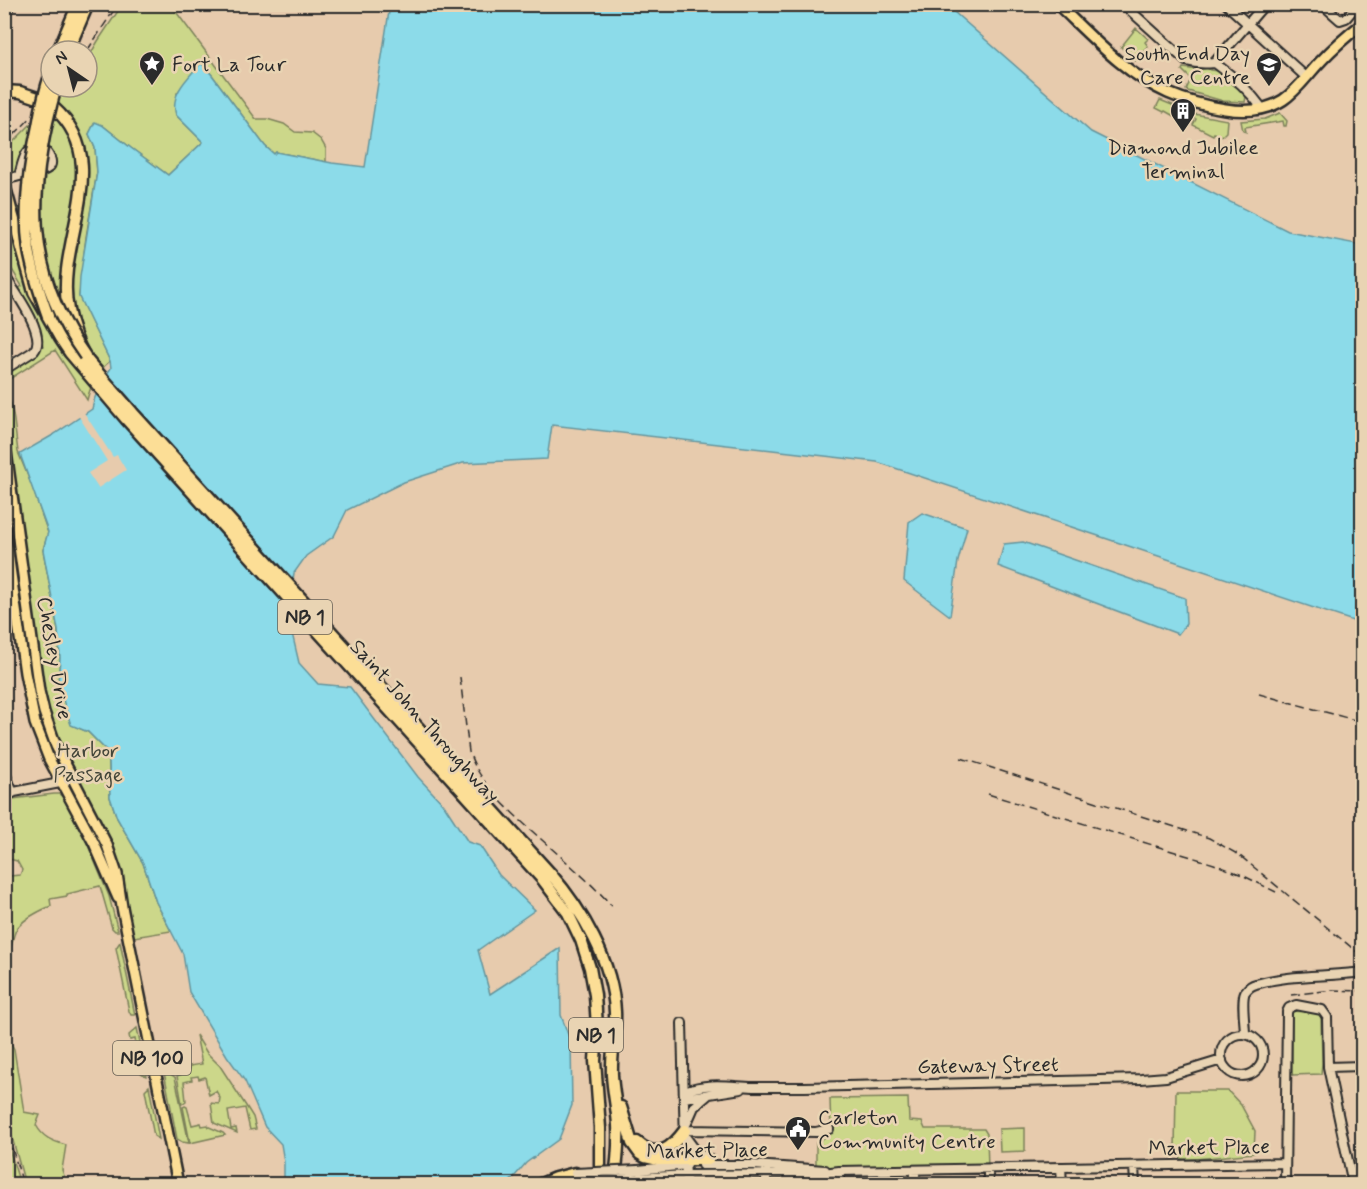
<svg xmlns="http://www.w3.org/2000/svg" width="1367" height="1189" viewBox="0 0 1367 1189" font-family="Mynerve,sans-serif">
<rect width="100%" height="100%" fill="#e7cbad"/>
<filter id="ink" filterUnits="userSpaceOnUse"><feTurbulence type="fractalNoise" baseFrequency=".0167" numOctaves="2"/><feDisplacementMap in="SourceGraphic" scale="12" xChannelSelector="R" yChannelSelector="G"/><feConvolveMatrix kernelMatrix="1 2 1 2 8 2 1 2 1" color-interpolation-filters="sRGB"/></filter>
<g filter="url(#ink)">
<!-- green -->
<path fill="#ccd78a" stroke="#7c815a" stroke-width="1.5" d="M122,5H171L256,119H267L284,124L295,132L312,133L321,140L326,149V162L276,152L274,154L265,146L212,75L201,63L177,93L176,115L203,142L168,175L131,148L102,125L94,124L89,134L95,148L97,172L86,237L79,296L110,361C97,372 91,384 87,400L55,350L5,382V370L43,346L33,312L18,289L22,286L5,258V214L10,211L25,206V182L21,176L37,174L51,160L37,146L19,176L5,181V150L68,87H87V60L98,41Z
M1136,28L1148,39L1145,42L1148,46L1135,61L1121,47Z
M1183,68L1199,70L1207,68L1210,70L1218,71L1244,93L1246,96L1245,102L1223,101L1188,91L1186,90L1191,79L1182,70Z
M1160,100L1194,114L1227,120L1226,132L1222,136L1214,133L1213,135L1193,125L1196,119L1190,116L1188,124L1165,111L1164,112L1156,108Z
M1280,113L1287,121L1286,126H1284L1283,121L1245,127L1246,132L1243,131L1241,121L1265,119Z
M4,387L11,404L14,420L18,452L32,486L48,533L43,550L58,630L60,658L58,684L72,725L88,732L107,751L109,761L110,797L117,818L143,863L156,902L171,931L128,938L117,874L44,712L5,437Z
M54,794H59L65,799L80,826L109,896L118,931H115L112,928L100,886L67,894V896L50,899L51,906C39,911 17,922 14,935C10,948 12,950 5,962V871L10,876L20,875L22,870L17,861L5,858L4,800Z
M120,942L135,1015H131L129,1011L116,948Z
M1293,1011L1316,1013L1321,1016L1322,1063L1321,1074L1292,1075V1018L1290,1017Z
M137,1028L147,1075L146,1076L141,1073L135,1039L130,1040L129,1035Z
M4,1032L14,1049L24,1112L40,1115L36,1125C43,1138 52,1141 66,1145L62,1170L67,1184H25L5,1112Z
M196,1035L207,1053L220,1066L248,1109L253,1117L256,1129L250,1130L245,1108L228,1111L231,1129L236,1128L237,1133L214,1123L211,1103L219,1104L220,1098L216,1091L209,1095L205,1077L199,1079L198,1076L191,1077L192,1080L184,1082L186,1101L182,1104L177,1076L183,1074V1071L190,1069V1066L202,1064Z
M164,1072H167L175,1077L189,1143L182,1142L177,1139Z
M149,1086L159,1139L154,1136L145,1090Z
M1176,1091H1228L1241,1105L1255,1131L1254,1153C1243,1154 1187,1162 1181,1158C1179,1157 1176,1151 1175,1150Z
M908,1098L909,1121L922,1122L925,1129H984L987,1134L988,1169L832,1171L816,1168V1143L831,1133L830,1099Z
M185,1106L187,1107L192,1125L201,1123L202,1126L208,1125L209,1127L223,1133L225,1135L190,1143L183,1107Z
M1025,1128V1151L1000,1152L999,1129Z
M4,1132L20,1184H5Z"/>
<!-- water -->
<path fill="#8cdbe9" stroke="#65959d" stroke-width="1.5" d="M390,5H946L1091,132L1288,231L1362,245V624L877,462L552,425L547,459L463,463L404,482L347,510L334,536L306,556L294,573L288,616L299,663L318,684L350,687L418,777L444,805L468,842L480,846L499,875L535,910L478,950L490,994L560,948L561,1015L571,1043L572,1105L559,1139L526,1163L508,1184H284V1162L281,1144L265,1127L245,1081L227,1056L189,992L183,954L156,902L143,863L117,818L110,797L109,761L107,751L88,732L71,725L58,684L60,658L58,630L43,550L48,532L20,454L53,435L92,409C95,393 101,381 111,368L110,361L79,297L80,277L97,172L95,148L89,134L95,122L102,125L131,148L168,175L203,142L176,115C169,94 189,77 201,63L212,75L265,146L274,154L276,152L332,163L365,167Z
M922,513L967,528L958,561L950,616L904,581L909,522Z
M1023,542L1185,598L1186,624L1178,634L998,566L1004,544Z"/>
<!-- pier -->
<path fill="#e7cbad" d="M83,411L113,457L117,455L126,470L98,488L88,473L107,461L78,415Z"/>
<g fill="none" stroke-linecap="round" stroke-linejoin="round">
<defs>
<path id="minor" d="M1123,4L1186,61C1196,64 1204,64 1214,63L1265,4
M1226,4L1306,77
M1322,4L1340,20L1346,18L1358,4
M1214,63H1215C1233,76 1249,90 1262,108
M4,181C9,179 14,177 19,176C37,172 66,172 42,147C24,145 23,162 19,176
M4,275C14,290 48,335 34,351L4,370
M4,770L13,793
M4,794L65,782
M682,1023L686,1184
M1245,1034C1245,1024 1241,1000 1245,992C1248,988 1251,985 1256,984C1289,974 1329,977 1362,972
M1221 1055a21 21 0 1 1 42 0a21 21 0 1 1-42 0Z
M1328,1067L1362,1066
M684,1091C709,1082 727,1086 753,1087C771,1087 788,1087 805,1087L1141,1079L1166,1077L1222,1060
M684,1098L741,1089
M687,1123L694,1107L708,1095
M685,1130L816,1132L829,1129
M685,1136L696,1151L708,1159
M702,1165H754L825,1170
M1134,1166L1135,1184
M1061,1167L1062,1184
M638,1170L687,1165
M766,1170V1184
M915,1170V1184
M839,1171L840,1184
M637,1178L686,1175L815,1174L839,1171L1285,1163
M654,1178L666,1184
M988,1184V1169
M1285,1184L1287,1012L1289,1008L1296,1005L1322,1010L1327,1017L1328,1067L1353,1184"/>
<path id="major" d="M1057,4C1090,35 1126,75 1168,93C1186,101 1205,106 1225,109C1244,112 1266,111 1283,100C1298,90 1309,73 1321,61C1334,47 1348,35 1362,24
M4,14L9,4
M4,437L39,691L44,712L56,746L107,845L117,874L122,907L178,1184
M4,525L25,673L35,723L49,759L94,843L118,898"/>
<path id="highway" d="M58,51L78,4
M68,51L88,4
M4,91L20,92L38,98
M54,108C116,163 54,243 68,310C71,325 77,343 85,357C89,363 95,369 100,375C111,388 122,400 133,413L550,873C582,910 613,962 615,1012C616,1033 611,1054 612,1075C613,1092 617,1109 618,1125C619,1145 617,1165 614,1184
M4,184L34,292L60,338L70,353L126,419L543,880L568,913L581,940L590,968L595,995L597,1027L595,1061L600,1128V1184
M621,1107L632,1143L640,1154L645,1157L659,1160H708
M637,1142C657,1160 671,1149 685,1130
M541,1184L555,1178L575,1173
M560,1184L574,1182"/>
</defs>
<!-- minor casing -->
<use href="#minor" stroke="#2b2b2b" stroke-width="12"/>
<!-- major casing -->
<use href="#major" stroke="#2b2b2b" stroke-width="14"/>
<!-- highway casing -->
<use href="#highway" stroke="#2b2b2b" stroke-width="15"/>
<!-- minor -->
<use href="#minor" stroke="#e9d4b3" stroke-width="8"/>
<!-- major -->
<use href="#major" stroke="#fcde96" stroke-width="9"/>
<!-- highway -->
<use href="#highway" stroke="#fcde96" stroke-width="10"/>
<!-- rail -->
<path stroke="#2b2b2b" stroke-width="1.5" stroke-dasharray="9 4.5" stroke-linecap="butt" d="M87,51L118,4
M4,145L61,87
M460,677L469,752C479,780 499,800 521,821C551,849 584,875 612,906
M1259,694L1362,722
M961,758L1209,838L1239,855L1362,956
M988,794L1214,864L1242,875L1276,892
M1291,995L1332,990L1362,991
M4,1122L23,1184"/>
<defs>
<path id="minor-bridge" d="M575,1173L638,1170
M574,1182L637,1178"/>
<path id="highway-bridge" d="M56,87C28,186 23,269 85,356
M48,316C40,294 33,273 29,250C23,208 29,167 38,126C41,108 45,90 51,73"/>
</defs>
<!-- minor-bridge casing -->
<use href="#minor-bridge" stroke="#2b2b2b" stroke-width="12" stroke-linecap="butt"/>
<!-- highway-bridge casing -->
<use href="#highway-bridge" stroke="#2b2b2b" stroke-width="15" stroke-linecap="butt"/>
<!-- minor-bridge -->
<use href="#minor-bridge" stroke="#e9d4b3" stroke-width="8"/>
<!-- highway-bridge -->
<use href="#highway-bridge" stroke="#fcde96" stroke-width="10"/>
</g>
</g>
<!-- icons -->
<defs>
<symbol id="sight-pin" viewBox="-11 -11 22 30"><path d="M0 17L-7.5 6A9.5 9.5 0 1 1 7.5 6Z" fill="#2b2b2b" stroke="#e9d4b3"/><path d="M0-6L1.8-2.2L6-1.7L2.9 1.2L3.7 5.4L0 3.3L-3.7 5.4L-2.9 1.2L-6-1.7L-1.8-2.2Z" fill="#fff"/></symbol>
<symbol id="school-pin" viewBox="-11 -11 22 30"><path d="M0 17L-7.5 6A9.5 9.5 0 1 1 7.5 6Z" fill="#2b2b2b" stroke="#e9d4b3"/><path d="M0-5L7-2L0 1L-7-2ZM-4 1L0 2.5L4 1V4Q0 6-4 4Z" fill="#fff"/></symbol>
<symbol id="building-pin" viewBox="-11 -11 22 30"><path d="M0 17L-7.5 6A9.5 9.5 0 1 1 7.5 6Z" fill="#2b2b2b" stroke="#e9d4b3"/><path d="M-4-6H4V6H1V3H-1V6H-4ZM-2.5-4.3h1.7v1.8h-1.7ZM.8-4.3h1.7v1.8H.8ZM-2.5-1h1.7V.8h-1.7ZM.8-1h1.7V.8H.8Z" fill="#fff"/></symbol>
<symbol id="civic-pin" viewBox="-11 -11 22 30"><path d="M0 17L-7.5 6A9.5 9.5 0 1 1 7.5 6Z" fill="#2b2b2b" stroke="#e9d4b3"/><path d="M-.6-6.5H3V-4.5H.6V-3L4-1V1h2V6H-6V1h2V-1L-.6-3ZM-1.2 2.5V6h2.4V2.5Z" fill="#fff"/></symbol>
</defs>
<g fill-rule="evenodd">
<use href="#sight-pin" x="137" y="49" width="30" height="40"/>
<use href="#school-pin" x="1254" y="50" width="30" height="40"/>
<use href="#building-pin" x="1168" y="96" width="30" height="40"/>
<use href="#civic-pin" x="783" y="1114" width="30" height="40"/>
</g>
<g text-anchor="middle" stroke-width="5" stroke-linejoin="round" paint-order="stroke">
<!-- shield labels -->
<g fill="#e9d4b3" stroke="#645e54" stroke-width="1.5">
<rect x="278" y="600" width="54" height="34" rx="4.5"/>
<rect x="569" y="1018" width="54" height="34" rx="4.5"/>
<rect x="113" y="1041" width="78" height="34" rx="4.5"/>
</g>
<g font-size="20" font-weight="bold" fill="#2b2b2b">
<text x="305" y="624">NB 1</text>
<text x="596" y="1042">NB 1</text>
<text x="152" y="1065">NB 100</text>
</g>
<!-- poi labels -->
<g font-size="21" fill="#2b2b2b" stroke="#e9d4b3" text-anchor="start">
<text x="1250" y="60" text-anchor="end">South End Day<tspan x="1250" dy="24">Care Centre</tspan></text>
<text x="172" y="71">Fort La Tour</text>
<text x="1183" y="154" text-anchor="middle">Diamond Jubilee<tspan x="1183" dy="24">Terminal</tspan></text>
<text x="818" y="1124">Carleton<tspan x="818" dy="24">Community Centre</tspan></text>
</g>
<!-- street labels -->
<g font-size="21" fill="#2b2b2b" stroke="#e9d4b3">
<text transform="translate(55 658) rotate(80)" y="7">Chesley Drive</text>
<text transform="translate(425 721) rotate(48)" y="7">Saint John Throughway</text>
<text transform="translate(988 1065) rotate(-1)" y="7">Gateway Street</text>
<text transform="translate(1209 1147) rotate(-1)" y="7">Market Place</text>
<text transform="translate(707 1150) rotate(-1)" y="7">Market Place</text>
</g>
<!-- park labels -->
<g font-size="21" fill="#434539" stroke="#e9d4b3">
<text x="88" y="757">Harbor<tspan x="88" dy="24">Passage</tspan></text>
</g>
</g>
<!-- margin -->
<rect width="1367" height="1189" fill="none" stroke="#e9d4b3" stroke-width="24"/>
<rect x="12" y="12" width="1343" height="1165" fill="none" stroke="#2b2b2b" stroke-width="2" filter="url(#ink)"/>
<!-- north arrow -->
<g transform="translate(69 69) rotate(325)"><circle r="28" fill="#e9d4b3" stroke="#9d907d" stroke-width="1.5"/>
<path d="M0-4.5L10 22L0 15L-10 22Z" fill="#2b2b2b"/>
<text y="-9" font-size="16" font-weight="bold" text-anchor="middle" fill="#2b2b2b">N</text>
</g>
</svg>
